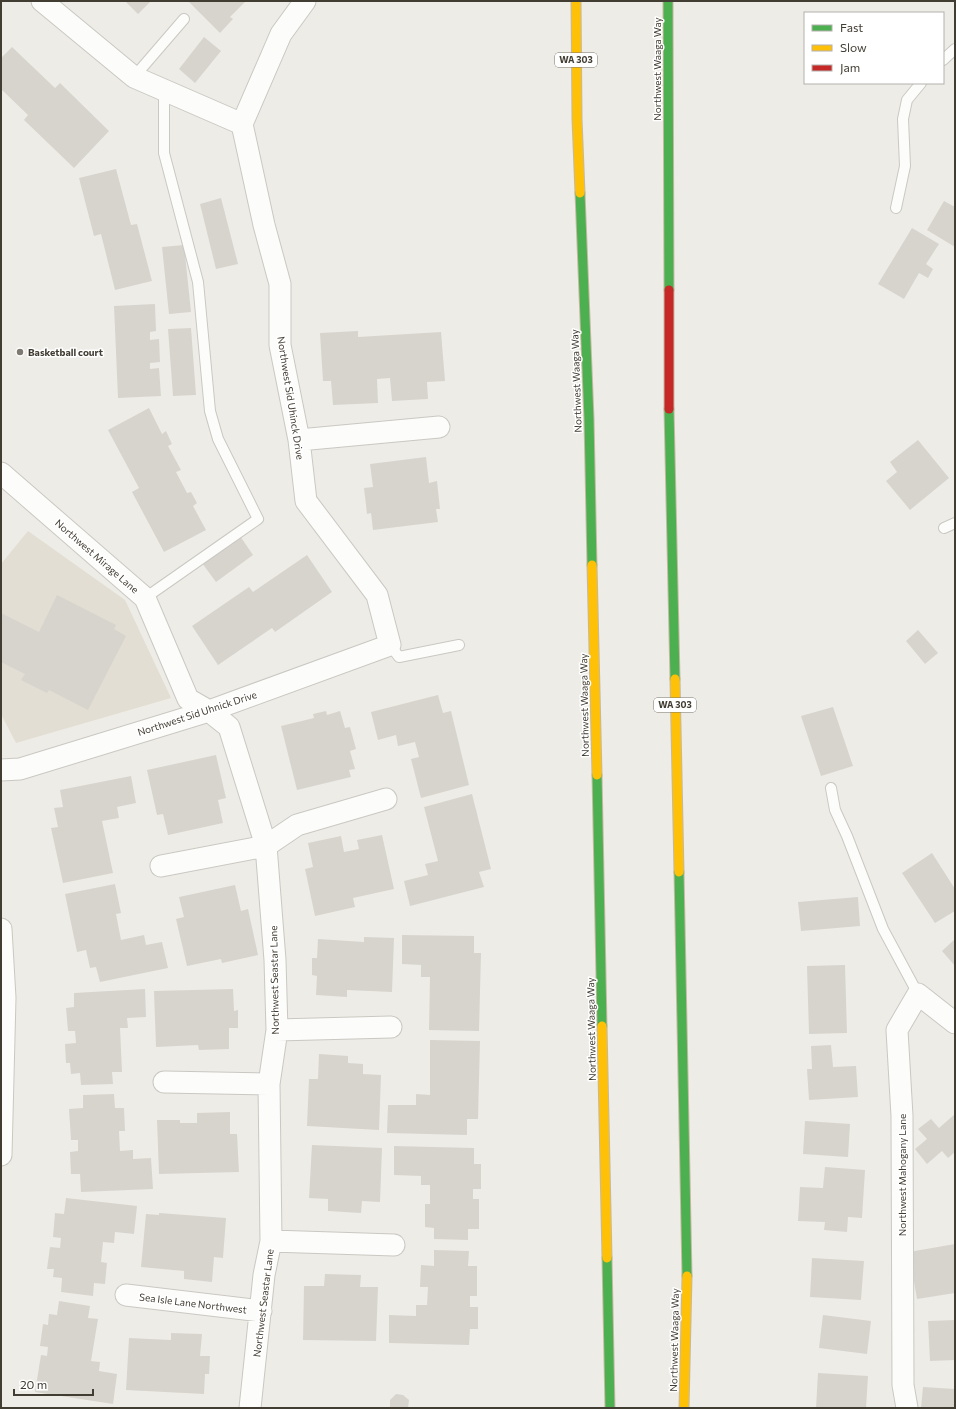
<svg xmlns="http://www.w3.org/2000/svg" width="956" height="1409" viewBox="0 0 956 1409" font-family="Commissioner,sans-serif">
<rect width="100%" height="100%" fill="#eeece6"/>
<!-- residential -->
<path fill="#e2ded3" d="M28,531L125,600L171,698L16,743L1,714V564Z"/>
<!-- building -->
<path fill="#d7d4ce" d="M125,1H151L138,14Z
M188,1H246L230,17L233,19L220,33Z
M204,37L221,51L195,83L179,69Z
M12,47L55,88L60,83L109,131L74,168L24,120L28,115L1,89V58Z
M116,169L131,225L137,224L152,281L115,290L101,234L94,236L79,178Z
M221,198L238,264L216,269L200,204Z
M944,201L955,207V247L927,230Z
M912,228L939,244L926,264L933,269L928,278L919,273L904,299L878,284Z
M184,245L191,312L169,314L162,247Z
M155,304L156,331L150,332V340L159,339L160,362L150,363V369L159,368L161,396L118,398L114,306Z
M191,328L196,395L173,396L168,329Z
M358,331V337L441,332L445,381L427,382L428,399L392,401L390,378L377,379L378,403L333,405L331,381H323L320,333Z
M149,408L162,434L166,431L172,444L168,446L181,470L176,472L187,493L191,492L197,503L193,506L206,530L164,552L132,492L139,488L108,430Z
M918,440L949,478L910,510L886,481L897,472L890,462Z
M426,457L429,483L437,481L440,509H436L438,522L373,530L371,513L367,514L364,488L373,487L370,464Z
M240,536L253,555L216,582L202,563Z
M307,555L332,592L275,632L272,628L218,665L192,626L249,587L253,592Z
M57,595L116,625L114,629L126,636L88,710L49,690L47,693L21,680L25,674L1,662V613L39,632Z
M918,630L938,653L925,664L906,641Z
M438,695L443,713L451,711L469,785L421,798L411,759L419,757L415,742L398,746L396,735L378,740L371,712Z
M833,707L853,766L821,776L801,716Z
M326,711L327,715L340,711L345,728L350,727L356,749L350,751L355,769L349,770L351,777L297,790L281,726L314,718L313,714Z
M216,755L226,798L218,800L223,823L168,835L163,814L157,815L147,770Z
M131,776L136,803L117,807L119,818L102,821L113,873L63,883L51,828L58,827L54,808L63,807L60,790Z
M472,794L491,869L479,872L484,887L410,906L404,881L428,875L425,864L438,861L424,807Z
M382,835L394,889L353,898L355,907L315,916L305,869L313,867L308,843L341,836L344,852L359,849L357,840Z
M932,853L955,889V911L935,923L902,873Z
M115,884L121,913L116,914L121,940L144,935L146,945L162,942L168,968L100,982L96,967L90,968L86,950L77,952L65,894Z
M235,885L241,911L248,909L258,955L222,963L221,959L187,966L176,919L184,917L179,897Z
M858,897L860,926L801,931L798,902Z
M402,935L474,936V953H481L479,1031L429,1030L430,977H421V965L402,964Z
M364,937L394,938L392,992L347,990V997L316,995L317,976L312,975V958H317L318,939L364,942Z
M955,939V966L942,951Z
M845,965L847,1033L809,1034L807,966Z
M145,989L146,1017L127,1018L128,1028H120L122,1072H112L113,1084L81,1085L80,1073L71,1074L70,1063H66L65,1044L76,1043L75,1031H68L66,1008L74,1007V993Z
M233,989L234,1011L238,1010V1028H229V1049L199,1050L198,1045L156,1047L154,991Z
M430,1040L480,1041L478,1119H467V1135L387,1133L388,1105H416V1094L430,1095Z
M831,1045L833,1067L856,1066L858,1097L809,1100L807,1069H812L811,1046Z
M319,1054L348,1056V1063L363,1064V1074L381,1075L379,1130L307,1126L309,1079H318Z
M114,1094L115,1108H124L125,1131H119L120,1151L133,1150V1159L151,1158L153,1189L81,1192L80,1174H71L70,1152L78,1151V1140H71L69,1109L83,1108V1095Z
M230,1112V1134H237L239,1172L159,1174L157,1120H180V1123H197V1113Z
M955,1114V1152L948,1158L942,1151L927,1164L915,1149L927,1139L918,1129L931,1119L939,1128Z
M805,1121L850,1124L848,1157L803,1154Z
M312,1145L382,1148L380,1202L362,1201L361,1213L328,1211V1199L309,1198Z
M394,1146L474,1148V1164H481V1189H473V1199H479V1229H468V1240L434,1239V1228L425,1227V1204H430V1185H421V1176L394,1175Z
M825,1167L865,1170L862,1218L848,1217L847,1232L824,1230L825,1222L798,1221L800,1187L823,1188Z
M66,1198L137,1206L134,1234L115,1232L114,1243L103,1242L101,1262L107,1263L105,1284L94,1283L93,1296L61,1292L62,1278L53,1277L54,1269H47L50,1247L60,1248L61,1238L53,1237L55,1213L64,1214Z
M159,1213L226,1218L223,1258L214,1257L212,1282L184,1279V1271L141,1267L146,1214L159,1215Z
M955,1244V1293L917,1299L909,1252Z
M434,1250L469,1251L468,1266H477V1296H470V1307H478V1329H470L469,1345L389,1343V1315L416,1316V1305H427L428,1287H420L421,1265L434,1266Z
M812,1258L864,1261L861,1300L810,1297Z
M325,1274L361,1275L360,1287H378L376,1341L303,1340L304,1286H324Z
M59,1301L90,1306L88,1318L98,1319L91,1361L100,1362L99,1371L117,1374L113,1404L35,1392L41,1355L47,1356L48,1347L40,1346L43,1324L48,1325L49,1314L57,1315Z
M823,1315L871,1321L867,1354L819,1348Z
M955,1320V1360L930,1361L928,1321Z
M171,1333L202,1334L200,1356H210L209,1374H205L204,1394L126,1390L129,1338L171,1340Z
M818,1373L868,1376L866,1408H816Z
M923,1387L955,1389V1408H921Z
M396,1394L403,1395L409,1400L408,1408L390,1407V1400Z"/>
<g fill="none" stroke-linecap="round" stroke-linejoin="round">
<defs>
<path id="lane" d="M943,60L955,49
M134,77L184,19
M896,208L905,166L903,119L907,100L921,83
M944,528L955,523
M145,598L258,519L218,439L210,411L198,282L164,153V91
M390,645L399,657L459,645
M831,788L835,810L847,836L883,929L918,994"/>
<path id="street" d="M42,1L134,77L242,124
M299,440L439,427
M1,473L145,598L188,699L209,711L229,727L266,846L275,960L277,1030L269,1084L271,1241L264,1275L250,1408
M1,770L20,769L209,711L390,645L377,595L306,501L299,440L280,345V284L264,225L242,124L281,34L305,1
M161,866L266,846L297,825L386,799
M1,929L5,998L1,1155
M277,1030L391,1027
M164,1082L269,1084
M271,1241L394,1245
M126,1295L261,1311
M907,1408L903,1385L902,1116L897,1030L918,994L955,1023"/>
<path id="fast" d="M668,1L669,290
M580,193L589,419L592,565
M669,409L675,679
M597,775L602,1026
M679,872L687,1276
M607,1258L610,1408"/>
<path id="slow" d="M576,1L577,119L580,193
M592,565L597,775
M675,679L679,872
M602,1026L607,1258
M684,1408L687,1276"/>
<path id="jam" d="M669,290V409"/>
</defs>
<!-- lane casing -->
<use href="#lane" stroke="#cac8c2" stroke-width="12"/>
<!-- street casing -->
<use href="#street" stroke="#cac8c2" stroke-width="23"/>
<!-- fast casing -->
<use href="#fast" stroke="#c5b9a2" stroke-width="11"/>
<!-- slow casing -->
<use href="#slow" stroke="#c5b9a2" stroke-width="11"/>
<!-- jam casing -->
<use href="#jam" stroke="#c5b9a2" stroke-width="11"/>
<!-- lane -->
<use href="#lane" stroke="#fcfcfb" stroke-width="10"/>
<!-- street -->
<use href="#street" stroke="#fcfcfb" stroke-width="21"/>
<!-- fast -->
<use href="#fast" stroke="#4caf50" stroke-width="9"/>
<!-- slow -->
<use href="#slow" stroke="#ffc107" stroke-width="9"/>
<!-- jam -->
<use href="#jam" stroke="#c62828" stroke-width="9"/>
</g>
<!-- markers -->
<circle fill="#7e7a72" stroke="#fff" stroke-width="1.5" cx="20" cy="352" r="4"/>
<g text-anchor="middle" stroke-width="3" stroke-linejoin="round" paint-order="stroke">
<!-- shield labels -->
<g fill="#fff" stroke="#7b7770" stroke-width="1">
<rect x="555" y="53" width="42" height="14" rx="3"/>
<rect x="654" y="698" width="42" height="14" rx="3"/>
</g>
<g font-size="9" font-weight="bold" fill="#423d33">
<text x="576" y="63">WA 303</text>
<text x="675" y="708">WA 303</text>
</g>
<!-- street labels -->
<g font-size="10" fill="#423d33" stroke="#fff">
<text transform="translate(657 69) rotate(-90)" y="4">Northwest Waaga Way</text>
<text transform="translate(576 381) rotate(-92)" y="4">Northwest Waaga Way</text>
<text transform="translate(291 398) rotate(81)" y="4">Northwest Sid Uhinck Drive</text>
<text transform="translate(97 556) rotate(41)" y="4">Northwest Mirage Lane</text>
<text transform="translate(584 705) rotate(-91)" y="4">Northwest Waaga Way</text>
<text transform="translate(197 713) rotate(-18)" y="4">Northwest Sid Uhnick Drive</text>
<text transform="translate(274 980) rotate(-91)" y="4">Northwest Seastar Lane</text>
<text transform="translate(591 1029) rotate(-91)" y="4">Northwest Waaga Way</text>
<text transform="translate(902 1175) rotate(-90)" y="4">Northwest Mahogany Lane</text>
<text transform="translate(193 1303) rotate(7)" y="4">Sea Isle Lane Northwest</text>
<text transform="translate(263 1303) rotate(-83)" y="4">Northwest Seastar Lane</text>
<text transform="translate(674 1340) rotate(-89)" y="4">Northwest Waaga Way</text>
</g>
<!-- poi labels -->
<g font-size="10" font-weight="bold" fill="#423d33" stroke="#fff" text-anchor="start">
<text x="28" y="356">Basketball court</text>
</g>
</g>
<!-- border -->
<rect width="956" height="1409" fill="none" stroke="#423d33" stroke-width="4"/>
<!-- legend -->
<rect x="804" y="12" width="140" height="72" fill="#ffffff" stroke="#b3b1ad"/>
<rect x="812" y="25" width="20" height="6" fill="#4caf50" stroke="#b3b1ad"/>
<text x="840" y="32" font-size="12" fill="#423d33">Fast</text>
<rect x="812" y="45" width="20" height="6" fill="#ffc107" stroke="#b3b1ad"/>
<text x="840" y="52" font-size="12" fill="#423d33">Slow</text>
<rect x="812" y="65" width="20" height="6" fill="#c62828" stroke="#b3b1ad"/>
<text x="840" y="72" font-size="12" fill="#423d33">Jam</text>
<!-- scale -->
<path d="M14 1389v6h79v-6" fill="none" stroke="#423d33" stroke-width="2"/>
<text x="20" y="1389" font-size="12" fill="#423d33" stroke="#ffffff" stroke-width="3" paint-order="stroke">20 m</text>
</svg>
